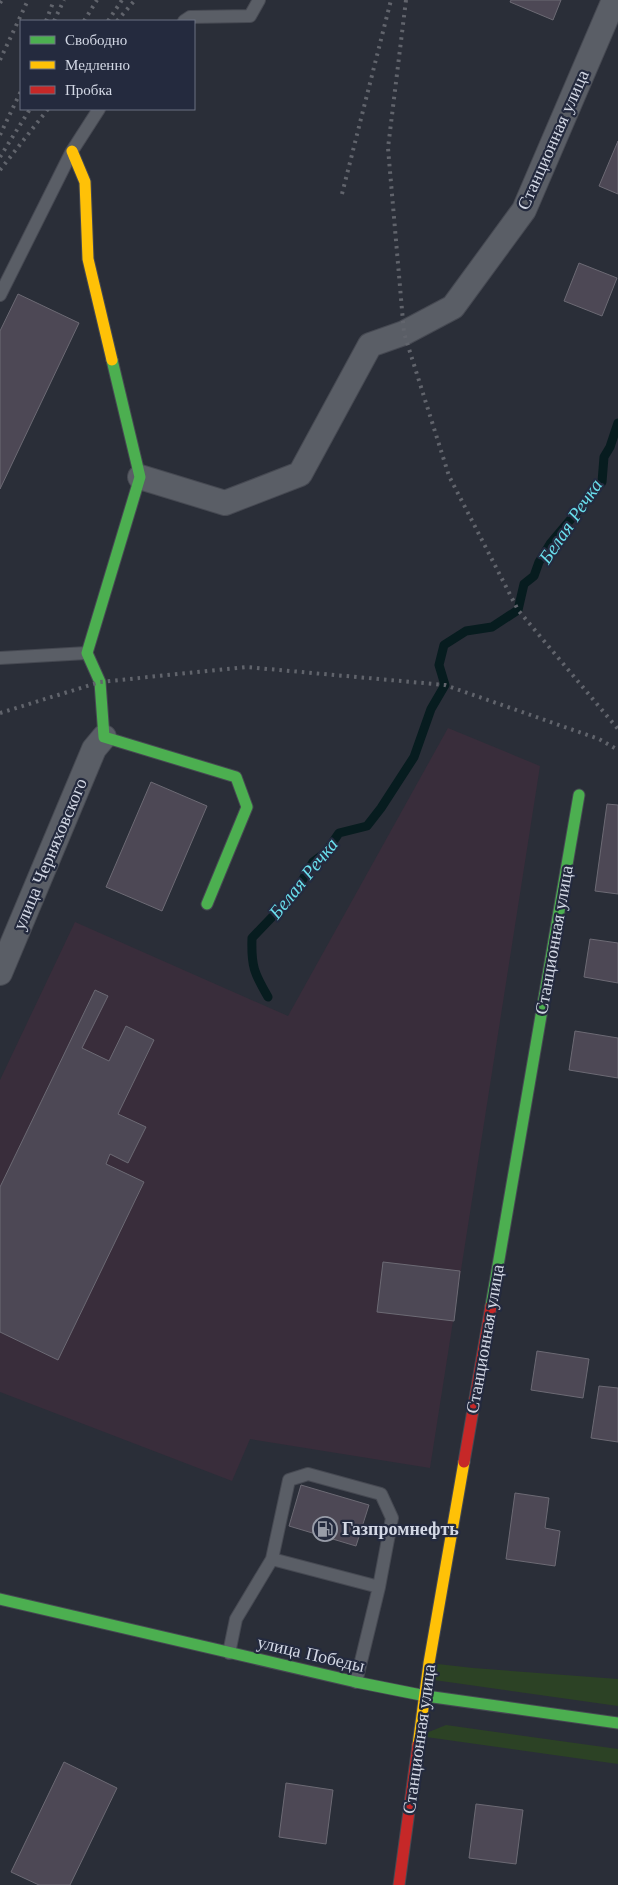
<svg xmlns="http://www.w3.org/2000/svg" width="618" height="1885" viewBox="0 0 618 1885" font-family="'Libre Baskerville',serif">
<rect width="100%" height="100%" fill="#2a2e38"/>
<!-- industrial -->
<path fill="#392d3b" d="M448,728L540,766L430,1468L250,1439L232,1481L0,1392V1080L75,922L288,1016Z"/>
<!-- green -->
<path fill="#2c4225" d="M429,1663L473,1668L618,1679V1706L427,1679Z
M446,1725L618,1749V1764L419,1736Z"/>
<g fill="none" stroke-linecap="round" stroke-linejoin="round">
<!-- stream -->
<path stroke="#071c1f" stroke-width="9" d="M268,997C254,973 251,966 252,938L295,893L313,862L326,852L339,833L367,826L381,808L414,757L431,709L445,685L439,665L444,645L466,631L492,627L518,610L524,584L534,576L539,562L550,544L602,482L604,457L610,447L618,423"/>
</g>
<!-- building -->
<path fill="#4d4855" stroke="#6c6a74" d="M511,0H561L553,20L510,2Z
M618,141V194L599,186Z
M579,263L617,278L602,316L564,301Z
M18,294L79,323L0,489V331Z
M151,782L207,806L162,911L106,887Z
M607,804L618,805V894L595,891Z
M590,939L618,943V983L584,977Z
M95,990L108,996L82,1048L109,1061L126,1026L154,1040L118,1114L146,1127L128,1163L110,1154L106,1164L144,1182L58,1360L0,1332V1187Z
M575,1031L618,1038V1078L569,1070Z
M383,1262L460,1271L454,1321L377,1312Z
M537,1351L589,1359L583,1398L531,1390Z
M599,1386L618,1388V1442L591,1438Z
M301,1485L369,1505L356,1546L289,1526Z
M515,1493L549,1498L545,1528L560,1531L555,1566L506,1559Z
M64,1762L117,1788L70,1885H39L11,1872Z
M286,1783L333,1790L326,1844L279,1837Z
M476,1804L523,1810L516,1864L469,1858Z"/>
<g fill="none" stroke-linecap="round" stroke-linejoin="round">
<defs>
<path id="lane" d="M184,21L190,17L250,16L259,0
M0,295L72,151L99,109
M0,658L87,653
M272,1559L289,1480L308,1474L381,1494L392,1518L379,1587
M229,1653L236,1619L272,1559L379,1587L356,1682"/>
<path id="street" d="M140,477L225,503L300,474L370,345L404,333L453,307L524,210L614,0
M0,973L94,749L104,737"/>
<path id="fast" d="M112,360L140,477L87,653L100,682L104,737L236,777L247,807L207,904
M491,1306L579,795
M0,1599L356,1682L426,1696L618,1723"/>
<path id="slow" d="M72,151L85,182L88,259L112,360
M418,1745L429,1663L464,1462"/>
<path id="jam" d="M464,1462L491,1306
M399,1885L418,1745"/>
</defs>
<!-- lane casing -->
<use href="#lane" stroke="#464952" stroke-width="14"/>
<!-- street casing -->
<use href="#street" stroke="#464952" stroke-width="26"/>
<!-- fast casing -->
<use href="#fast" stroke="#464952" stroke-width="13"/>
<!-- slow casing -->
<use href="#slow" stroke="#464952" stroke-width="13"/>
<!-- jam casing -->
<use href="#jam" stroke="#464952" stroke-width="13"/>
<!-- lane -->
<use href="#lane" stroke="#5a5e66" stroke-width="12"/>
<!-- street -->
<use href="#street" stroke="#5a5e66" stroke-width="24"/>
<!-- fast -->
<use href="#fast" stroke="#4caf50" stroke-width="11"/>
<!-- slow -->
<use href="#slow" stroke="#ffc107" stroke-width="11"/>
<!-- jam -->
<use href="#jam" stroke="#c62828" stroke-width="11"/>
<!-- rail -->
<path stroke="#61646c" stroke-width="4" stroke-dasharray="2.5 5" stroke-linecap="butt" d="M406,0L388,148L404,333L449,476L518,610L618,729
M0,3L2,0
M46,21L54,0
M54,21L64,0
M84,21L97,0
M108,21L122,0
M117,21L135,0
M0,60L28,0
M0,135L21,91
M0,157L30,109
M0,170L48,109
M342,194L391,0
M0,713L100,682L246,667L445,685L599,739L618,750"/>
</g>
<!-- icons -->
<defs>
<symbol id="fuel-ring" viewBox="-11 -11 22 22"><circle r="9.5" fill="#242a3e" stroke="#989ca8" stroke-width="1.5"/><path d="M-5.5-6h7V0h2V4h1.3V-2.5L3-4.5l.8-.8L6-3V5H2.5V1h-1V6h-7ZM-4.2-4.7v3.2H.2V-4.7Z" fill="#989ca8"/></symbol>
</defs>
<g fill-rule="evenodd">
<use href="#fuel-ring" x="311" y="1515" width="28" height="28"/>
</g>
<g text-anchor="middle" stroke-width="4.5" stroke-linejoin="round" paint-order="stroke">
<!-- street labels -->
<g font-size="18" fill="#d3d8e5" stroke="#242a3e">
<text transform="translate(553 140) rotate(-66)" y="6">Станционная улица</text>
<text transform="translate(50 854) rotate(-67)" y="6">улица Черняховского</text>
<text transform="translate(554 940) rotate(-80)" y="6">Станционная улица</text>
<text transform="translate(485 1339) rotate(-80)" y="6">Станционная улица</text>
<text transform="translate(311 1654) rotate(13)" y="6">улица Победы</text>
<text transform="translate(419 1739) rotate(-82)" y="6">Станционная улица</text>
</g>
<!-- poi labels -->
<g font-size="18" font-weight="bold" fill="#d3d8e5" stroke="#242a3e" text-anchor="start">
<text x="342" y="1535">Газпромнефть</text>
</g>
<!-- water labels -->
<g font-size="19" font-style="italic" fill="#69deec" stroke="#242a3e">
<text transform="translate(570 521) rotate(-56)" y="7">Белая Речка</text>
<text transform="translate(303 878) rotate(-51)" y="7">Белая Речка</text>
</g>
</g>
<!-- legend -->
<rect x="20" y="20" width="175" height="90" fill="#242a3e" stroke="#6a7081"/>
<rect x="30" y="36" width="25" height="8" fill="#4caf50" stroke="#6a7081"/>
<text x="65" y="45" font-size="15" fill="#d3d8e5">Свободно</text>
<rect x="30" y="61" width="25" height="8" fill="#ffc107" stroke="#6a7081"/>
<text x="65" y="70" font-size="15" fill="#d3d8e5">Медленно</text>
<rect x="30" y="86" width="25" height="8" fill="#c62828" stroke="#6a7081"/>
<text x="65" y="95" font-size="15" fill="#d3d8e5">Пробка</text>
</svg>
